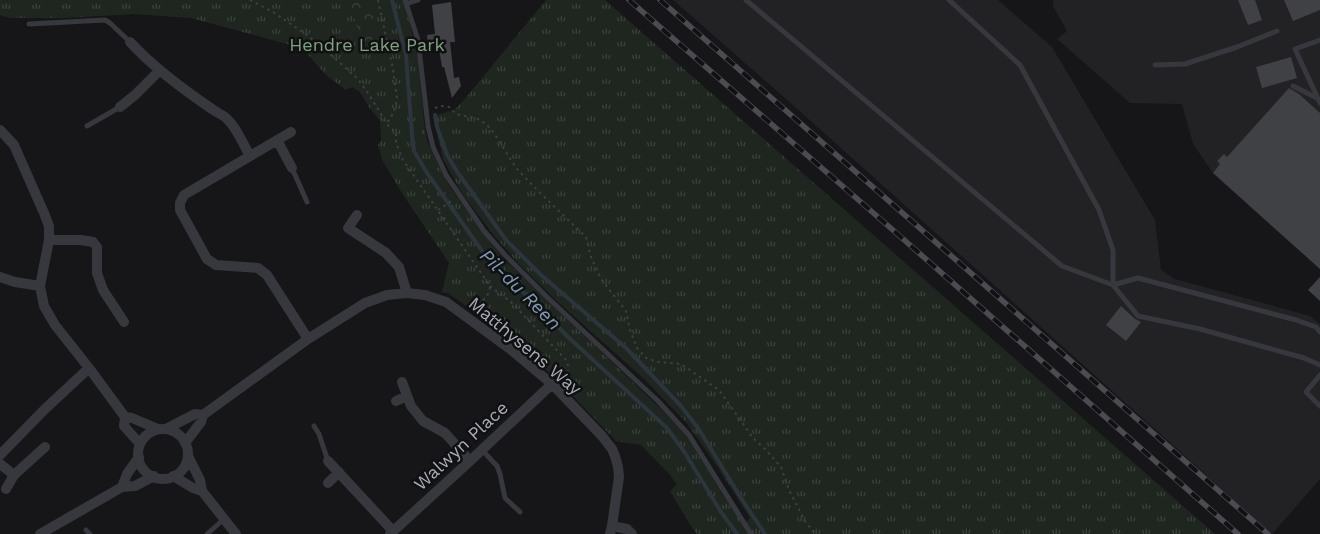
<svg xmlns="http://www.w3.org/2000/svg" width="1320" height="534" viewBox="0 0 1320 534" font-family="'Work Sans',sans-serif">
<defs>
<pattern id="grass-tufts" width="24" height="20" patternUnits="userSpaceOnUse" patternTransform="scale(1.25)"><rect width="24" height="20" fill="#1e261f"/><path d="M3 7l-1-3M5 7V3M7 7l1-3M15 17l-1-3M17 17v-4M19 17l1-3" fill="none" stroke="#3c433d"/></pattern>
<pattern id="forest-crowns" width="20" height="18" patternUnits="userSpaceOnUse" patternTransform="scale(1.25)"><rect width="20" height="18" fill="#1e261f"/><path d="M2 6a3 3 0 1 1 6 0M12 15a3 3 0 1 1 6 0" fill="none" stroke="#3c433d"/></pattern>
</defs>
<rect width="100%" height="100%" fill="#161618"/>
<!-- built -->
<path fill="#222225" d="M673,0H998L1052,47L1155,220L1161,270L1175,279L1310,316L1320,324V479L1272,534L785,98Z
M1053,0H1320V269L1213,173L1193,144L1182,104L1130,103L1057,39L1067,31L1053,6Z"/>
<!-- grass -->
<path fill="url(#grass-tufts)" d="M0,0H403L410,25L418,60L424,123L427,141L446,181L481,231L503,258L661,409L686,435L743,525L750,518L717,466L686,422L642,377L559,303L518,263L491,232L462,193L443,159L433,116L454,110L464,100L546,0H605L1215,534H697L692,528L670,491L677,485L671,476L641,445L616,441L568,391L544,368L462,303L448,293L442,292L449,263L402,193L382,160L378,144L381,141L380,120L370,109L360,92L352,87L346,90L326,75L302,48L191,18L134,14L65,18H10L0,15Z"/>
<!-- forest -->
<path fill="url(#forest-crowns)" d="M348,0H371L377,30L376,41L372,44L364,42L357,27Z"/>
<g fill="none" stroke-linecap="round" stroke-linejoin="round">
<!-- stream -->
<path stroke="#2c353c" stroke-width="4" d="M392,0L406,55L412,135L414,151L427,173L487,258L535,303L568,337L667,428L685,453L721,512L737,534
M435,115L437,127L447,155L458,173L506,240L541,275L626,348L681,406L698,428L741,498L765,534"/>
</g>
<!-- building -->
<path fill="#404145" d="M1238,0H1255L1262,20L1248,25Z
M1284,0H1320V10L1293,21Z
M451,2L455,42H450L454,78L459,77L461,86L452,98L444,67H442L439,49L437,50L436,43L428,44L427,35L435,34L432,5Z
M1291,57L1297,78L1262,88L1256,67Z
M1289,88L1299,94L1320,113V269L1213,173L1220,164L1217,161L1224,154L1227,157Z
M1320,277V301L1308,290Z
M1121,306L1135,319L1141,322L1126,341L1106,325Z"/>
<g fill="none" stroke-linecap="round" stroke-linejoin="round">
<!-- path -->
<path stroke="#3d3f44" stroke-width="2" stroke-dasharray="2.5 4" stroke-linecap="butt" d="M250,0L273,12L307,35L339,62L357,78L368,93L389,127L396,132V143L403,160L490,286C489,298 481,302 473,309
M378,0L393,69L397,99L394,112L387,123
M435,108L441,106L449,107L456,114L478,119L486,124L494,133L516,168L539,192L586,237L591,257L601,279L626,311L630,330L637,348L646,358L658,362L681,364L719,390L753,438L766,450L781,467L789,490L806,523L816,534
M438,210L453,200
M490,286L512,303L567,361C569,369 568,375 563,381"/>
<!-- service -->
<path stroke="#37383d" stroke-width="5" d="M405,0L418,40L428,126L433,147L446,175L484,231L505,255L547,297L658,401L689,435L751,534
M746,0L1062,266L1113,285V250L1099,210L1020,65L949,0
M406,4L418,0
M29,24L105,20L110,23L130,42
M1320,40L1295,49L1320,103
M1155,65L1185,64L1237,47L1277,31
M1293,86L1317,98
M87,126L120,107
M292,168L307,202
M1320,332L1316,327L1296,320L1138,278L1113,285L1138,316L1200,329L1304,358L1320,365
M1320,375L1306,392L1320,406
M314,426L319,434L328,461
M482,450L497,466L500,474L505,498L520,512
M86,530L90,534
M207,534L224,519"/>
<!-- minor -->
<path stroke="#37383d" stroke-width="10" d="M130,42C153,67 184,90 212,109C216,112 221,114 225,117C236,126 243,144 250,156
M120,107L135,95L160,70
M0,130L14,145L44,213L49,226V240L40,286L44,306L55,325L89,368L125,417L124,426L140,444
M291,132L184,195L180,203V210L207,259L216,265L258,268L267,275L308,339
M277,140L292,168
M357,215L348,228L386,253L399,267L407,293
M49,240H81L93,242L97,247V273L103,290L124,322
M0,277L15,282L40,286
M402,382L411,406L423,421L445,433L470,461
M396,401L407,396
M125,417L132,418L158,429
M166,429L195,414L203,415L308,339L365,303L387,295L407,293L425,295L446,302L510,349L552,384L602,436L612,449L615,456L618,467L619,477L612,526L610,534
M138 454a25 25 0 1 1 50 0a25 25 0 1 1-50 0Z
M185,443L201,422L203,415
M0,455L45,409L89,368
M188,456L200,480L202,491L236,534
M328,461L393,531
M0,464L14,475
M173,476L193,488L202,491
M328,483L339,472
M122,487L127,474L139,457
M6,489L14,475L45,447
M612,526L627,529L632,534
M40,534L122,487L135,486L154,476
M390,534L470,461L552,384"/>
<defs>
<path id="rail" d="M629,0L894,231L1238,534
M660,0L1268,534"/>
</defs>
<!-- rail casing -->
<use href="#rail" stroke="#4a4c52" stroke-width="5.5"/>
<!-- rail -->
<use href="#rail" stroke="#111113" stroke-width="4" stroke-dasharray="11" stroke-linecap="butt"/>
</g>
<g text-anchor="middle" stroke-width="5" stroke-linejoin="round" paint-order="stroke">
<!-- park labels -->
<g font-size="18" fill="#7fa381" stroke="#111113">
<text x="367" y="51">Hendre Lake Park</text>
</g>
<!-- street labels -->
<g font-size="18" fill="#a8adb8" stroke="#111113">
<text transform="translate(525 346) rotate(40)" y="6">Matthysens Way</text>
<text transform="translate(461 446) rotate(-43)" y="6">Walwyn Place</text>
</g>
<!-- water labels -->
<g font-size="19" font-style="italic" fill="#7f9bb3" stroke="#111113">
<text transform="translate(521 289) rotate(45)" y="7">Pil-du Reen</text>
</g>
</g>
</svg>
